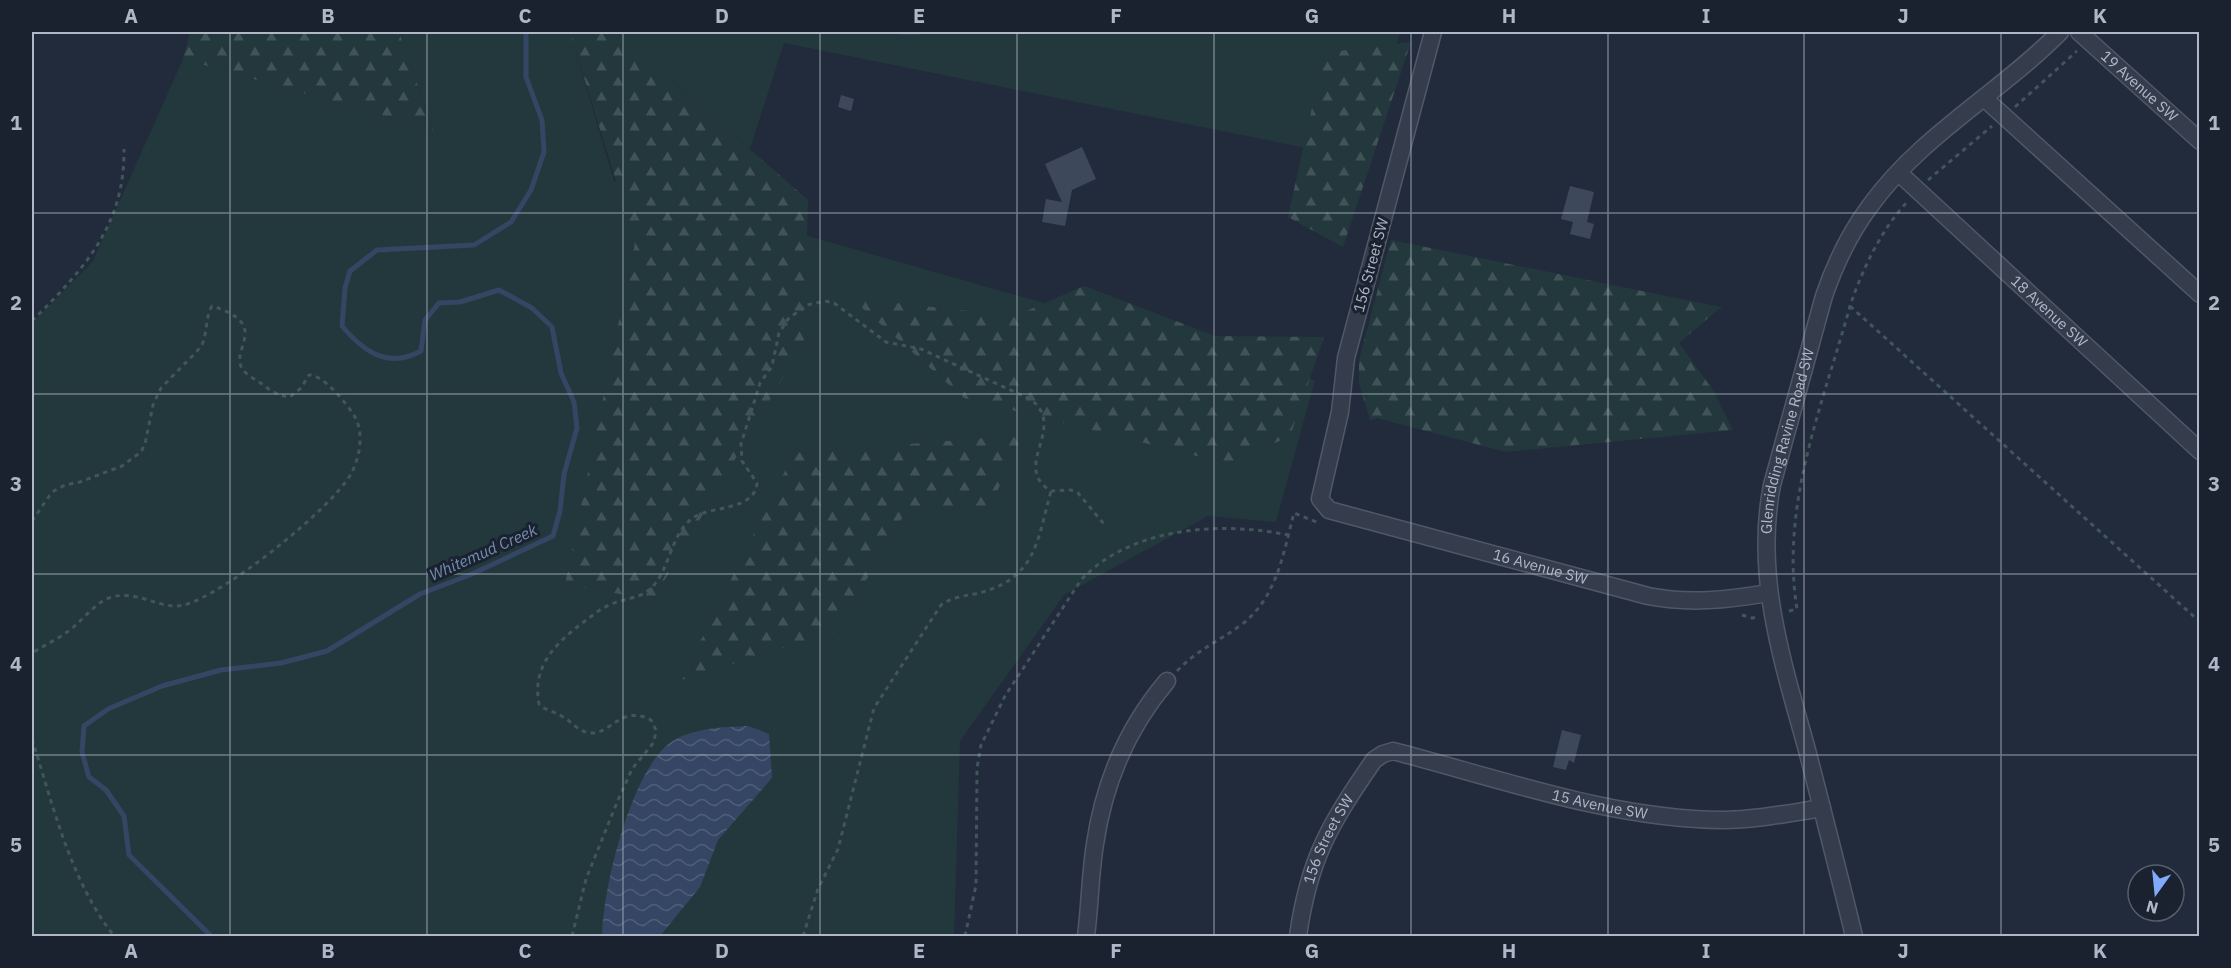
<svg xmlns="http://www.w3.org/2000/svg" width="2231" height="968" viewBox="0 0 2231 968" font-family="'IBM Plex Sans',sans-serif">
<defs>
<pattern id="forest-firs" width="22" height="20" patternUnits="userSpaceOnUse" patternTransform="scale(1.5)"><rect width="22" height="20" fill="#23383c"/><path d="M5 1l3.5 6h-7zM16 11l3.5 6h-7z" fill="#405357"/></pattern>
<pattern id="water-waves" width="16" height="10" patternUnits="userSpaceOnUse" patternTransform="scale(1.5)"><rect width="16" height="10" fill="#344663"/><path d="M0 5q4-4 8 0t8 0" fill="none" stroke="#4f5f78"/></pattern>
</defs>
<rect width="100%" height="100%" fill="#212b3b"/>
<!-- grass -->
<path fill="#23383c" d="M399,32H570L614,181L1315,380L1276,522L1208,516L1064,595L960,741L954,936H32V323L93,261L183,59L433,130Z
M616,32H1400L1366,160L784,43L750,149Z"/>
<!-- forest -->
<path fill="url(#forest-firs)" d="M190,32H399L433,130L183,59Z
M570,32H616L808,200L804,341L653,600L565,584L635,243Z
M1411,42L1343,247L1288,217L1324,53Z
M1391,240L1721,307L1679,343L1713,390L1733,430L1506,452L1377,418L1370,420L1359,383V360Z
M1084,286L1215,336L1324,337L1290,436L1229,464L964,398L851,298L1015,316Z
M1023,435L989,509L909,506L837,631L681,680L794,453Z"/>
<!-- water -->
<path fill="url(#water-waves)" d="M748,726L769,734L772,778L718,840L700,887L660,936H602C603,888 629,781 665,747C685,728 723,727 748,726Z"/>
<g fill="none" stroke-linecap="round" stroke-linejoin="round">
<!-- stream -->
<path stroke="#344663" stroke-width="5" d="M903,32H919
M211,936L129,855L124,816L106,790L89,777L82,752L84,726L108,709L162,686L221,670L281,663L327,651L420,594L472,574L553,536L560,511L564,474L577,428L574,402L561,373L552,327L532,308L499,290L460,302L439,303L425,320L421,351C388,369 364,352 342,326L345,288L350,271L377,250L474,245L511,222L531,190L544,152L542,120L526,77V32"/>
</g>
<!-- building -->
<path fill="#3d495b" d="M841,95L854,99L851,111L838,107Z
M1082,147L1096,179L1072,190L1065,226L1042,222L1046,199L1062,202L1045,164Z
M1570,186L1594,192L1587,222L1594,224L1590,239L1570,234L1573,222L1561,219Z
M1562,730L1581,735L1574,763L1569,760L1566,770L1553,767Z"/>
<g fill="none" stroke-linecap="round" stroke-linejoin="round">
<defs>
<g id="minor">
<path id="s1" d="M1433,32L1346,358L1340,412L1320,499L1329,510L1648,596C1689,604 1727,600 1768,593"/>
<path id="s2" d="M2079,32L2200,141"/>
<path d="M1984,98L2200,294"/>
<path id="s3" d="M1899,173L2200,451"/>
<path d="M1086,936C1090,906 1090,875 1095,844C1104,783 1127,728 1167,681"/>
<path id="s4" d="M1298,936C1309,858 1330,824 1374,760L1383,754L1393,751C1501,779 1611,819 1723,820C1756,820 1789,813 1822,808"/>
<path id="s5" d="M1854,936C1839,874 1823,812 1807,750C1783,663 1754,576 1772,485L1824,296C1835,264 1849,234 1870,206C1920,136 2001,92 2060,32"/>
</g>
</defs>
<!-- minor casing -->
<use href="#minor" stroke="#505866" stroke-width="19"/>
<!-- path -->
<path stroke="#41555a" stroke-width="3" stroke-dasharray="4.5 4.5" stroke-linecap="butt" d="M2015,107L2077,51
M1928,180L1992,126
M1850,306L2200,622
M32,321C83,270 125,226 124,149
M32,521L52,492L65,485L80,482L122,466L141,452L145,444L153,405L161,388L201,347C208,333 205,317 212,306C273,325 228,349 243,370C247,375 256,380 262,384C271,391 278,396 290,397L301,388L309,375C323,374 348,405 355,417C364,434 360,457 351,474C330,510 225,594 184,605C160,611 137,588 109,598C93,604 81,623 67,632C56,640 43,646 32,653
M1789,611L1797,609C1780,505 1823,404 1850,306C1862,270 1881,230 1907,202
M1742,615L1752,618L1759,617
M1177,671C1198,649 1218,642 1241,625C1277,598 1283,554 1294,513L1319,523
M32,739C53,805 70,880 114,936
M572,936L586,879L618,800L632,769L654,742L656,730L651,720C619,703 610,739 586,732C577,730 571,721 563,717C555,711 545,711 539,704C532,667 554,645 581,624C591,617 600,608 612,604C623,599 641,598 650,589C671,571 670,530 696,516C714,506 755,510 757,483L742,461L741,444L760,383L772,366L779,333L788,319L807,305L825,301L834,303L886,342L921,349L1030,399C1069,427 1010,466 1051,491L1071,490L1078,493L1104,524
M803,936L818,889L838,849L874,708L941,605C955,595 971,596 986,591C1037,575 1038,537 1051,491
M965,936L976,885L977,768L981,745L1005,696L1081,580C1130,527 1221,521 1288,535"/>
<!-- minor -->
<use href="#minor" stroke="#353d4c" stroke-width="16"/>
</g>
<!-- grid -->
<path fill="none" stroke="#b0b8c8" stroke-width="1.5" stroke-opacity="0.55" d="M230,32V936M427,32V936M623,32V936M820,32V936M1017,32V936M1214,32V936M1411,32V936M1608,32V936M1804,32V936M2001,32V936M32,213H2200M32,394H2200M32,574H2200M32,755H2200"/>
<g text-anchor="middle" stroke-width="6" stroke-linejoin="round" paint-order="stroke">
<!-- street labels -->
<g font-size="15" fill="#b0b8c8" stroke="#1a2230">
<text dy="5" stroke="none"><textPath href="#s2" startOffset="81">19 Avenue SW</textPath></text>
<text transform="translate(1371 265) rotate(-75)" y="5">156 Street SW</text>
<text dy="5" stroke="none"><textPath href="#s3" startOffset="204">18 Avenue SW</textPath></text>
<text dy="5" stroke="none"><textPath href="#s5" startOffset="508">Glenridding Ravine Road SW</textPath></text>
<text dy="5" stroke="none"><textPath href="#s1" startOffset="714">16 Avenue SW</textPath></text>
<text dy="5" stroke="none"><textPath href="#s4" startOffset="429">15 Avenue SW</textPath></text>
<text dy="5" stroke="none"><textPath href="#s4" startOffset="102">156 Street SW</textPath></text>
</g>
<!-- water labels -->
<g font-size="16" font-style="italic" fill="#768db1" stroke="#1a2230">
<text transform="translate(483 552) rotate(-24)" y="6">Whitemud Creek</text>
</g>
</g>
<!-- border -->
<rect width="2231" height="968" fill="none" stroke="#1a2230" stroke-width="66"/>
<!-- north arrow -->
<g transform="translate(2156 893) rotate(195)"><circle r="28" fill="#1a2230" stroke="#565e6d" stroke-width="1.5"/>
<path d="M0-4.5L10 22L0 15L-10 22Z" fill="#81aafc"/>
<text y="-9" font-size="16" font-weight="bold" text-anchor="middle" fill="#b0b8c8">N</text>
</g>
<rect x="33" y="33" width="2165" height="902" fill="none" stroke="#b0b8c8" stroke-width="2"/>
<g font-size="20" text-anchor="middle" font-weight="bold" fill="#b0b8c8">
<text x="131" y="23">A</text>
<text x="328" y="23">B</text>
<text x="525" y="23">C</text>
<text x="722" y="23">D</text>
<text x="919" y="23">E</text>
<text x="1116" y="23">F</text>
<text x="1312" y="23">G</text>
<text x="1509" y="23">H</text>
<text x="1706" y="23">I</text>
<text x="1903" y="23">J</text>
<text x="2100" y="23">K</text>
<text x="16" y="130">1</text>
<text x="2214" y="130">1</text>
<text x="16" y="310">2</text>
<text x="2214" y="310">2</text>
<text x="16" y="491">3</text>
<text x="2214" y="491">3</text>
<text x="16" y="671">4</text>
<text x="2214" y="671">4</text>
<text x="16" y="852">5</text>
<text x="2214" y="852">5</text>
<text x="131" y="958">A</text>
<text x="328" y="958">B</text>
<text x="525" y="958">C</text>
<text x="722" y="958">D</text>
<text x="919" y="958">E</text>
<text x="1116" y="958">F</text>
<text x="1312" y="958">G</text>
<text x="1509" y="958">H</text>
<text x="1706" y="958">I</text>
<text x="1903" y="958">J</text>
<text x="2100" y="958">K</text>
</g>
</svg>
